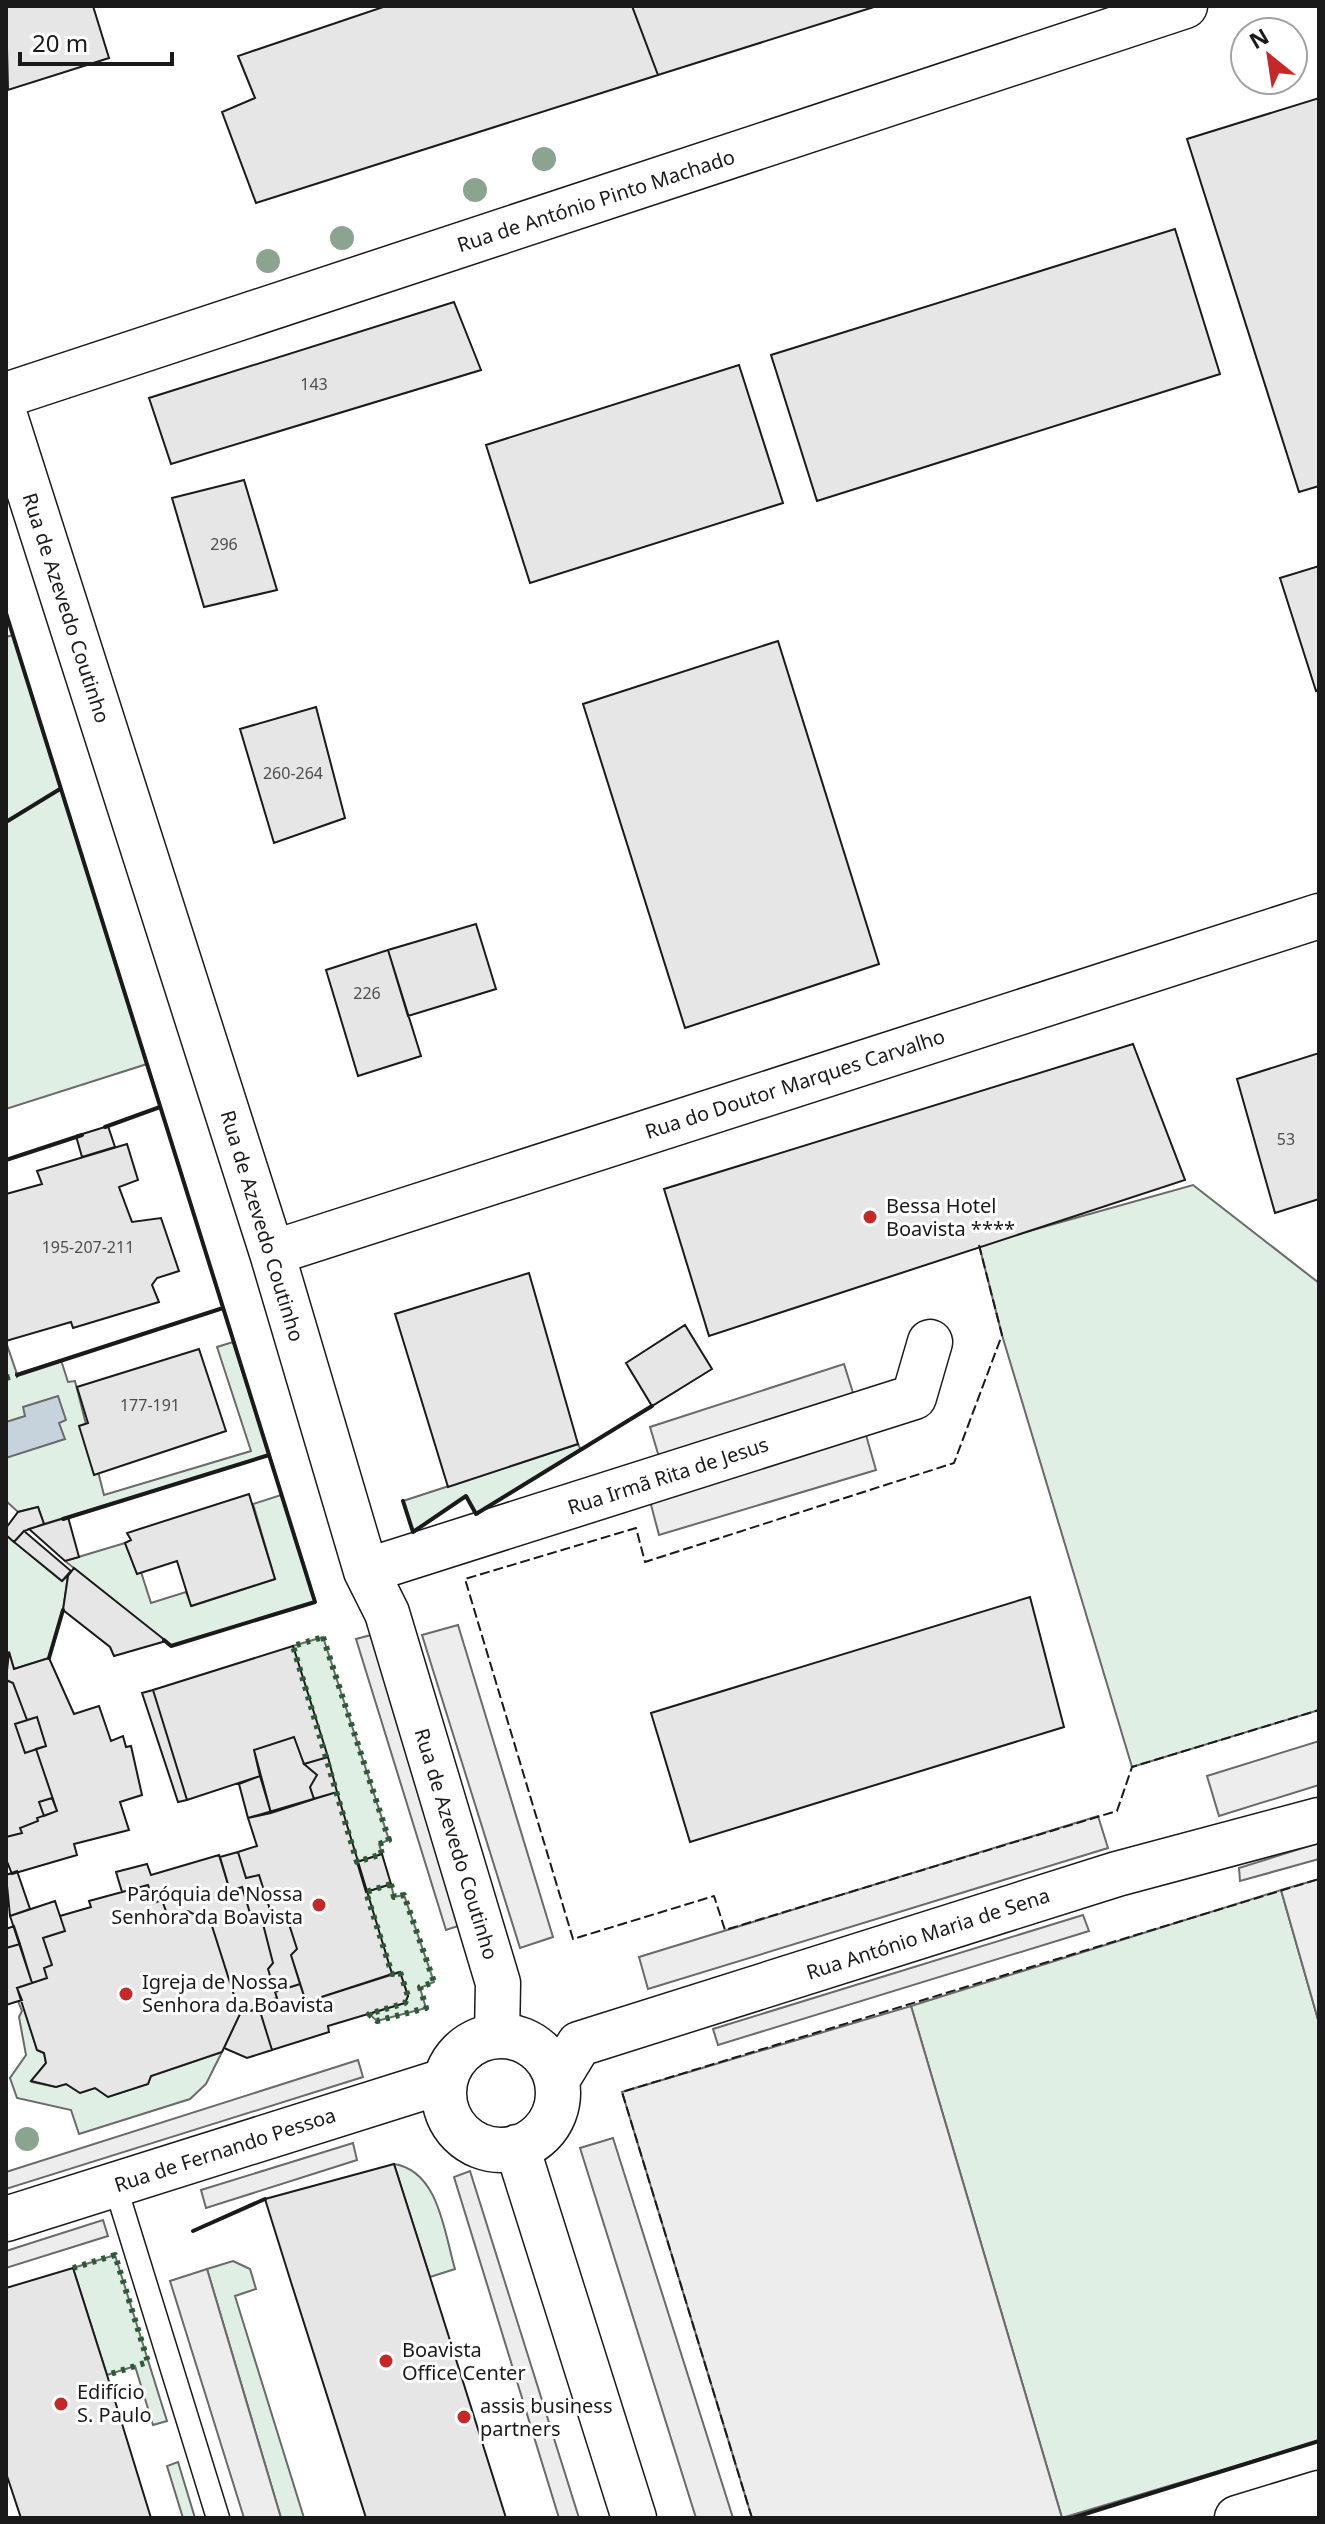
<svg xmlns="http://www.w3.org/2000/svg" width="1325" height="2524" viewBox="0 0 1325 2524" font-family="'Noto Sans',sans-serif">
<rect width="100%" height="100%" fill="#fff"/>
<!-- green -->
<path fill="#e0efe3" stroke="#6a6a6a" stroke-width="2" d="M13,635L147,1064L6,1109V637Z
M1193,1185L1319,1283V1710L1132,1767L1002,1335L979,1245Z
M6,1342L17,1374L61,1360L68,1382L75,1381L104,1495L251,1451L217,1347L233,1342L269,1455L44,1524L38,1507L18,1512L6,1501Z
M578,1444L581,1450L476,1514L466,1496L413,1532L403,1501Z
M281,1495L315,1602L171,1646L65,1561L125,1543L137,1573L141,1572L151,1603L186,1592L192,1606L275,1579L253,1504Z
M6,1535L62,1581L68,1576L63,1610L49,1658L14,1669L9,1652L6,1653Z
M323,1637L389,1840L379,1844L382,1854L357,1862L293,1646Z
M391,1884L394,1897L404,1895L434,1982L420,1988L426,2008L377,2021L369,2014L405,2003L408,1996L400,1972L392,1974L366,1892Z
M1281,1890L1319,2023V2441L1062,2518L911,2006Z
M22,2000L37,2050L44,2053L46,2063L32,2082L56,2087L66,2084L80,2093L95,2088L108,2097L148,2084L151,2076L222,2052L206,2084L190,2099L79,2134L71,2110L17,2098L10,2078L26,2055L19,2017L22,2011L18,2001Z
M394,2164C439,2171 444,2232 455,2269L430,2277Z
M115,2255L167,2421L153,2425L135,2366L107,2375L73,2268Z
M233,2261L250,2269L256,2289L235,2296L304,2518H281L207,2269Z
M178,2462L195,2518H183L167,2466Z"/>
<!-- parking -->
<path fill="#ededed" stroke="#6a6a6a" stroke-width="2" d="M844,1364L854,1396L659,1457L650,1427Z
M866,1435L876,1470L659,1535L650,1501Z
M458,1625L553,1937L520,1948L422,1635Z
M371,1635L461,1925L446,1930L356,1639Z
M1319,1741V1785L1219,1816L1207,1776Z
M1098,1816L1108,1848L648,1989L639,1957Z
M1319,1843V1859L1240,1881L1239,1868Z
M1319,1879V2023L1281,1890Z
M1083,1915L1089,1931L718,2045L713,2029Z
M911,2006L1062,2518H752L622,2092Z
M358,2060L363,2077L6,2189V2172Z
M613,2138L733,2518H696L580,2148Z
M353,2143L357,2160L206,2208L201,2190Z
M470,2171L579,2518H559L454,2177Z
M103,2220L108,2236L6,2268V2251Z
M207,2269L281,2518H244L170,2281Z"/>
<!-- water -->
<path fill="#c6d2dc" stroke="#6a6a6a" stroke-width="2" d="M58,1396L66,1420L59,1423L65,1439L6,1458V1422L25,1416L23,1407Z"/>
<!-- building -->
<path fill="#e6e6e6" stroke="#1a1a1a" stroke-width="2" d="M6,6H93L109,58L8,90Z
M386,6H632L658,75L256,203L222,112L255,98L238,56Z
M632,6H877L658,75Z
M1319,98V486L1299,492L1187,139Z
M1175,229L1220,374L817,501L771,355Z
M454,302L481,370L171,464L149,398Z
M739,365L783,503L530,583L486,445Z
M244,480L277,590L204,607L172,498Z
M1319,566V690L1316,691L1280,578Z
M778,641L879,964L685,1028L583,704Z
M316,707L345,818L274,843L240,729Z
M476,924L496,989L408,1016L388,950Z
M388,950L421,1056L358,1076L326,970Z
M1133,1044L1185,1180L709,1336L664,1189Z
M1319,1053V1199L1275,1213L1237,1079Z
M108,1126L115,1147L82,1157L76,1136Z
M127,1144L138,1180L119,1187L132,1222L161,1218L179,1271L157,1278L152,1285L159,1302L73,1328L71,1322L6,1341V1194L42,1184L37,1171Z
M529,1273L578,1444L448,1487L395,1314Z
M685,1325L712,1369L652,1406L626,1363Z
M199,1349L226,1431L94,1475L79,1426L88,1423L77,1387Z
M249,1494L275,1579L191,1606L177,1561L137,1574L125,1543L131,1540L127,1533Z
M38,1507L44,1524L24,1531L14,1542L6,1535V1528L18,1512Z
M68,1517L79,1557L65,1561L29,1529Z
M24,1531L71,1571L62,1581L14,1542Z
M74,1568L166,1641L114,1656L110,1647L63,1610L68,1576Z
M1030,1597L1064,1727L690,1842L651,1713Z
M293,1646L328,1757L304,1764L294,1737L254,1750L260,1776L187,1800L153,1690Z
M9,1652L14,1669L49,1658L74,1714L99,1706L111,1741L123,1736L126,1747L131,1746L142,1795L120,1802L129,1830L74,1844L77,1855L12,1874L6,1859V1837L22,1833L20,1828L38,1821L37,1818L57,1811L36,1749L46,1746L37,1717L27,1720L13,1683L6,1680Z
M6,1680L13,1683L27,1720L37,1717L46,1746L36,1749L57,1811L37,1818L38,1821L20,1828L22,1833L6,1837Z
M153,1690L187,1800L178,1802L142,1693Z
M37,1717L46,1746L25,1753L15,1724Z
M294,1737L304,1764L317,1775L310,1787L314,1799L271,1813L254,1750Z
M328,1757L337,1792L314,1799L310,1787L317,1775L304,1764Z
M260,1776L271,1813L248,1818L239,1784Z
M337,1792L392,1974L306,2002L291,1955L297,1949L288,1921L278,1924L276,1919H273L259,1875L246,1878L238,1852L257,1846L248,1818Z
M52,1798L57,1811L44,1816L39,1802Z
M238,1852L246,1878L259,1875L273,1919H276L278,1924L288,1921L297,1949L291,1955L300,1984L275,1992L268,1969L273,1963L263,1924L254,1926L242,1887L230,1891L220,1857Z
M382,1854L391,1884L366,1892L357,1862Z
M219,1855L230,1891L242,1887L254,1926L263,1924L273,1963L268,1969L277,1998L267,2001L269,2006L240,2014L211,1923L188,1911L168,1917L162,1900L154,1903L148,1885L122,1892L116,1872L147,1864L151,1875Z
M17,1871L30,1909L10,1916L6,1875Z
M148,1885L154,1903L162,1900L168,1917L188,1911L211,1923L240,2014L222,2052L151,2076L148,2084L108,2097L95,2088L80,2093L66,2084L56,2087L31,2081L46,2063L44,2053L37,2050L17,1988L47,1978L44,1968L52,1965L43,1938L65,1931L60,1916L91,1907L89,1901Z
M55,1901L65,1931L43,1938L52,1965L44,1968L47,1978L32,1983L10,1916Z
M14,1926L20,1944L6,1948V1929Z
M20,1944L32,1983L17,1988L22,2000L6,2005V1948Z
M400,1972L408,1996L405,2003L328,2026L329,2032L272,2050L259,2008L277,1998L275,1992L300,1984L306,2002Z
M259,2008L272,2050L247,2058L224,2048L240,2014Z
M394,2164L430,2277L506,2518H366L290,2279L265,2199Z
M73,2268L107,2375L151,2518H21L6,2473V2288Z"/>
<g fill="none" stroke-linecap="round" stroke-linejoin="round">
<defs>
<path id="service" d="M115,2185L218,2518"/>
<path id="minor" d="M6,395L1185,6
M6,419L272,1253L366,1571L387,1613L498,1983L497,2036
M272,1253L1319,916
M366,1571L914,1397L930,1342
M444 2093a57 57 0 1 1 114 0a57 57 0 1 1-114 0Z
M557,2080L579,2044L1117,1874L1319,1820
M517,2147L634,2518
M6,2219L444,2081"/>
<path id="primary" d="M1237,2518L1319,2493"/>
</defs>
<!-- service casing -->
<use href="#service" stroke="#1a1a1a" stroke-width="25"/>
<!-- minor casing -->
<use href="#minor" stroke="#1a1a1a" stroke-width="47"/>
<!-- primary casing -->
<use href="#primary" stroke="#1a1a1a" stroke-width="47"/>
<!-- service -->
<use href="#service" stroke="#fff" stroke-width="22"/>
<!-- minor -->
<use href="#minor" stroke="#fff" stroke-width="44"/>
<!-- primary -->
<use href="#primary" stroke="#fff" stroke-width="44"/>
<!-- hedge -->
<path stroke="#2b5a34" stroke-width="6" stroke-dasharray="4 6" stroke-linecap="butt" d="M6,1378L17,1375
M323,1637L389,1840L379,1844L382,1854L357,1862L293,1646Z
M391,1884L394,1897L404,1895L434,1982L420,1987L426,2008L377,2021L369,2014L405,2003L408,1996L400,1972L392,1974L366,1892Z
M73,2268L115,2255L148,2362L107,2375"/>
<!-- fence -->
<path stroke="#1a1a1a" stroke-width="2" stroke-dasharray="10 4" stroke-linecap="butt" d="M979,1245L1002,1335L954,1463L645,1562L636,1528L465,1579L573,1939L714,1896L725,1930L1117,1811L1132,1767L1319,1710
M752,2518L622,2092L1319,1879"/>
<!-- wall -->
<path stroke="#1a1a1a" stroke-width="4" d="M6,613L315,1602L171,1646L164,1640
M6,822L60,789
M105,1127L160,1107
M6,1160L82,1135
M17,1375L223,1308
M403,1501L413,1532L466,1496L476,1514L652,1406
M63,1519L269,1455
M49,1658L63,1610
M193,2231L265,2199
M1072,2518L1319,2441"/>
</g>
<!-- trees -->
<g fill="#8aa48f">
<circle cx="544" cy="159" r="12"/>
<circle cx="475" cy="190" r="12"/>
<circle cx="342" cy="238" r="12"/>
<circle cx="268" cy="261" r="12"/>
<circle cx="27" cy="2139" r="12"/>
</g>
<!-- markers -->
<g fill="#c62828" stroke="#fff" stroke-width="3">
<circle cx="870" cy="1217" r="8"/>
<circle cx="319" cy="1905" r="8"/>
<circle cx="126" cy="1994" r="8"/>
<circle cx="386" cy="2361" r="8"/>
<circle cx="61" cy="2404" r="8"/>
<circle cx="464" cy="2417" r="8"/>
</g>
<g text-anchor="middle" stroke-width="6" stroke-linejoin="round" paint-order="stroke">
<!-- number labels -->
<g font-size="16" fill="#4d4d4d">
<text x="314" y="390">143</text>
<text x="224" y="550">296</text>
<text x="293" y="779">260-264</text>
<text x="367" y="999">226</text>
<text x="1286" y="1145">53</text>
<text x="88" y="1253">195-207-211</text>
<text x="150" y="1411">177-191</text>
</g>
<!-- street labels -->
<g font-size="20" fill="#1a1a1a" stroke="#fff">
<text transform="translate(596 201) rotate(-18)" y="7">Rua de António Pinto Machado</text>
<text transform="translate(66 608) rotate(72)" y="7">Rua de Azevedo Coutinho</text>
<text transform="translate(795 1084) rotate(-18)" y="7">Rua do Doutor Marques Carvalho</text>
<text transform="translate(262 1226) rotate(73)" y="7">Rua de Azevedo Coutinho</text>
<text transform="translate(668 1476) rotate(-18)" y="7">Rua Irmã Rita de Jesus</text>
<text transform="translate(456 1844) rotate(73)" y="7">Rua de Azevedo Coutinho</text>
<text transform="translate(928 1934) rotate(-18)" y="7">Rua António Maria de Sena</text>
<text transform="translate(225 2150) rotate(-18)" y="7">Rua de Fernando Pessoa</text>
</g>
<!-- poi labels -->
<g font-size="20" fill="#1a1a1a" stroke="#fff" text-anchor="start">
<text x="886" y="1213">Bessa Hotel<tspan x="886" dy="23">Boavista ****</tspan></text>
<text x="303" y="1901" text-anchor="end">Paróquia de Nossa<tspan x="303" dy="23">Senhora da Boavista</tspan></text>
<text x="142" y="1989">Igreja de Nossa<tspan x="142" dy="23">Senhora da Boavista</tspan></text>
<text x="402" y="2357">Boavista<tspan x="402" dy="23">Office Center</tspan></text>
<text x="77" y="2399">Edifício<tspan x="77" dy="23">S. Paulo</tspan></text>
<text x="480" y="2413">assis business<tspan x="480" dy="23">partners</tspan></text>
</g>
</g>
<!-- border -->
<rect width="1325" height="2524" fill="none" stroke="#1a1a1a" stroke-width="16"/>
<!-- north arrow -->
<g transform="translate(1269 56) rotate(330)"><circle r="38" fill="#ffffff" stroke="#a3a3a3" stroke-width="2"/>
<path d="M0-6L14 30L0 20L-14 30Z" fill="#c62828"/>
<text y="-12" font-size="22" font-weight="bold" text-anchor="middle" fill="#1a1a1a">N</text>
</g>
<!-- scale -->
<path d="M20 52v12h152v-12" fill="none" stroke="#1a1a1a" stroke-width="4"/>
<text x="32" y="52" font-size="24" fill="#1a1a1a" stroke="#ffffff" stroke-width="6" paint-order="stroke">20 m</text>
</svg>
